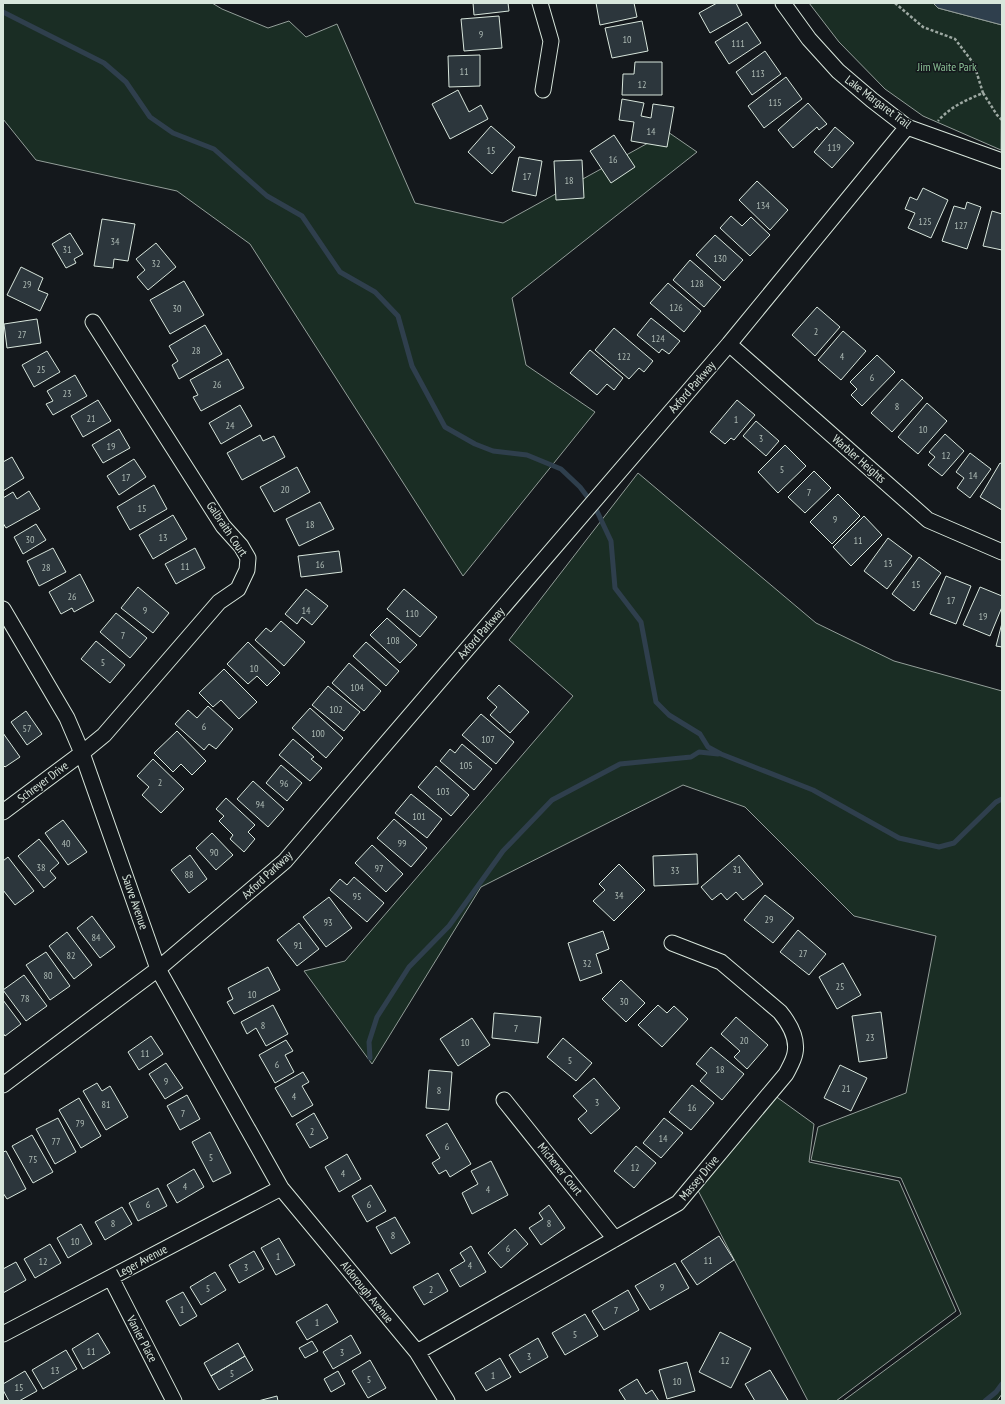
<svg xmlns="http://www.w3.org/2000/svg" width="1005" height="1404" viewBox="0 0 1005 1404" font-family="'PT Sans Narrow',sans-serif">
<rect width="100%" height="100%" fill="#14181c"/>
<!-- green -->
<path fill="#1a2d24" stroke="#939e99" d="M3,3H212L222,9L268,28L289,21L306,37L337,24L415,203L503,223L668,132L697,152L512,298L526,365L595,412L463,576L250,244L177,191L36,160L3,119Z
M809,3H933L938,8L1002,25L1001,150L923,116L885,89L839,42Z
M638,473L816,623L894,661L1002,691V1394L997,1401H843L961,1314L901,1178L811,1160L818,1127L906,1093L936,936L854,916L745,807L683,785L481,887L372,1064L304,971L345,961L573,696L509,640Z
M767,1090L814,1124L809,1162L899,1181L956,1311L836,1401H808L692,1179Z"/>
<!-- water -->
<path fill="#2f3f4d" stroke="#939e99" d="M933,3H1002V25L938,8Z"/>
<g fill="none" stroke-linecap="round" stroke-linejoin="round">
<!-- stream -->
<path stroke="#2f3f4d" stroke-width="5" d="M3,12L104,63L126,82L150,117L173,133L214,149L267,196L302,216L340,272L375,292L398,316L412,366L445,427L475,444L493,451L527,455L561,469L580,487L595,507L611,541L615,588L641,622L656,702L669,715L700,734L708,747L721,754L813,790L899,838L939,847L954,843L996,802L1002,799
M370,1058L369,1042L377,1017L409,967L449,926L503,851L552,800L620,764L691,757L699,752L718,754
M985,1401L996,1392L1002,1384"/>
</g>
<!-- building -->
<path fill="#2c363c" stroke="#d8e6dc" d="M473,3H508L509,11L474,15Z
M596,3H634L637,17L600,25Z
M717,3H736L742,15L710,33L699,13Z
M499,16L502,48L464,51L461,19Z
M642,21L648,51L612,58L605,28Z
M747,22L761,43L729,64L715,42Z
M765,51L781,74L752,95L736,72Z
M480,55V86L449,87L448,56Z
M635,62H662V95H622L623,74H634Z
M786,77L802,99L764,128L748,106Z
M458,90L469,112L481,105L488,119L450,139L432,104Z
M622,99L644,103L641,116L651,118L653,104L674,107L667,147L631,141L634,122L619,120Z
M808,103L827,124L819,130L817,127L793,148L778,130Z
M491,126L515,147L492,174L468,152Z
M835,127L854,143L832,168L814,152Z
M614,135L635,167L611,183L590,151Z
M519,157L542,161L536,196L512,191Z
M582,160L584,198L556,200L554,161Z
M757,181L788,210L770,230L739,200Z
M923,188L948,200L931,238L908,228L915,213L905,209L910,197L917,200Z
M967,202L981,207L967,249L942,241L954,206L965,209Z
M992,211L1002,214V250L983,246Z
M731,216L742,226L751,217L770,235L750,256L720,228Z
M102,219L135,224L128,261L114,259L113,268L94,266Z
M70,233L83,254L74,259L76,263L66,268L52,244Z
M715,235L743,260L724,281L696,255Z
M156,243L176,267L148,290L137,277L145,270L136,259Z
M690,260L721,287L704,307L673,280Z
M21,267L43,278L38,290L48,294L40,311L7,295Z
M184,281L204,315L170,334L150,300Z
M668,283L701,311L684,332L650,303Z
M817,307L840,327L815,356L792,335Z
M651,318L680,341L669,354L662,349L659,353L637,335Z
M37,319L41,343L7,348L4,324Z
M205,325L222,354L179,379L172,365L178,361L169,346Z
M614,328L653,361L644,372L639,368L629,379L595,350Z
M843,331L866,351L841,380L818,360Z
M590,350L623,378L614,390L607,384L597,395L570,373Z
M47,351L60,372L34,387L22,365Z
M877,355L895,372L862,406L851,395L857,389L850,382Z
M228,359L244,388L201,411L193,397L198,395L190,380Z
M75,375L87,396L53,415L46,404L53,401L47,391Z
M902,379L923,398L892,432L871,413Z
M98,400L111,421L83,437L71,416Z
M737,400L755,415L734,440L731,438L725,444L710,432Z
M927,403L947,421L918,454L898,437Z
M240,405L252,426L221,444L209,423Z
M756,421L779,441L766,456L743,436Z
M119,429L130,448L103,463L92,445Z
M945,434L964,451L942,476L928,465L935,457L929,452Z
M260,435L263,441L274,436L285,457L242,480L227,453Z
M785,445L806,466L778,493L758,472Z
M970,453L991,469L970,498L957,488L964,478L956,472Z
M12,457L24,478L3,491V462Z
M134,459L146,477L119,495L107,476Z
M1000,463L1002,464V510L980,497Z
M297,467L310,492L274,512L260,487Z
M814,471L831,488L805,513L788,497Z
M154,485L167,509L130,530L117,507Z
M29,491L40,509L6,528L3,523V498L13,492L17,499Z
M838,494L860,516L832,544L810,522Z
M320,502L334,529L299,546L286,519Z
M173,515L187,539L153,559L139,535Z
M864,516L882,535L851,566L833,547Z
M36,524L46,540L23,554L14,537Z
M888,538L912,556L887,589L864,571Z
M53,548L66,572L39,586L27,561Z
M195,548L205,568L176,584L165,564Z
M339,551L342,572L301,577L298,556Z
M919,557L941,573L914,611L892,594Z
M80,574L94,601L74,612L72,608L61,614L49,592Z
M946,576L971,586L956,624L930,614Z
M138,587L169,613L153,633L121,608Z
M980,587L1002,596V607L990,636L963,625Z
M306,589L328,606L312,625L302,617L297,624L285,614Z
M404,589L437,617L420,637L387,609Z
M116,613L147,638L130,658L100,632Z
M387,618L417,645L400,663L370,635Z
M281,621L305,642L284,666L255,640L266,628L271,632Z
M1002,623V647L996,646Z
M96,641L125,665L110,683L81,659Z
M248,642L280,673L267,686L257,676L248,684L227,664Z
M366,642L399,671L386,686L353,656Z
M349,663L381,691L364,711L332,683Z
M224,669L257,702L239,719L221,700L213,707L199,693Z
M499,685L529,712L510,733L490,715L497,707L487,698Z
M328,686L360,712L344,731L312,705Z
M208,706L233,729L216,749L209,744L204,750L175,724L188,710L197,718Z
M310,708L343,738L326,758L292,728Z
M26,711L42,734L27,745L11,722Z
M481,714L514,742L496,764L462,735Z
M177,731L206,761L192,775L181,764L173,772L154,753Z
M3,733L20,757L5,767L3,765Z
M293,739L314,757L311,759L322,768L310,781L279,755Z
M462,744L492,769L474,790L440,761L450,749L455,753Z
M153,759L184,789L161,813L142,795L149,787L137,776Z
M281,765L302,783L287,801L266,783Z
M436,766L469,795L451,816L418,787Z
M253,781L284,809L268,827L237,799Z
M411,794L442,819L427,838L395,813Z
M226,798L255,825L248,832L255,839L244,852L230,839L233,835L219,821L224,816L216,809Z
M394,819L427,848L411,867L377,838Z
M63,820L87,852L68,865L45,833Z
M212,833L233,855L216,870L196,848Z
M39,839L59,863L50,871L56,878L44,888L18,856Z
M372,845L403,874L386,892L355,863Z
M697,854L698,884L654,886L653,856Z
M190,855L207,879L189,893L171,870Z
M739,855L763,884L743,900L736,892L727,900L721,893L712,900L701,887Z
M8,857L34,891L15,905L3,890V861Z
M619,864L645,890L614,921L593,901L605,890L599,884Z
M354,877L384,903L367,922L330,890L340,879L347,885Z
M765,895L794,918L773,943L744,920Z
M329,897L352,928L326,947L303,917Z
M92,916L115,947L100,958L77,928Z
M299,923L319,949L297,966L277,940Z
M798,930L826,954L809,975L780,952Z
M603,931L609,949L596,954L602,973L580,981L568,943Z
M67,932L92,965L74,979L49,946Z
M46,952L70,986L50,1000L26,965Z
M843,963L861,995L837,1009L819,977Z
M268,967L280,990L234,1014L227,1002L233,999L228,988Z
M24,975L47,1006L26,1021L3,990Z
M621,980L645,1003L626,1022L602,999Z
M3,1000L21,1024L5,1036L3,1033Z
M273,1005L288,1034L266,1046L256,1028L247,1034L241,1022Z
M658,1005L667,1013L674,1006L688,1019L662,1047L638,1025Z
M881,1012L887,1058L859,1062L852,1016Z
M494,1013L541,1017L538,1043L492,1038Z
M736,1017L768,1045L747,1069L734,1057L740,1051L721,1034Z
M472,1018L490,1045L458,1066L440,1039Z
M151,1036L163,1054L139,1070L128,1052Z
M563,1038L592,1063L576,1081L547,1057Z
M286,1040L293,1051L285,1055L294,1072L275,1083L259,1055Z
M711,1047L744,1074L722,1100L700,1081L707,1073L696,1064Z
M166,1063L183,1088L165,1099L149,1074Z
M840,1065L867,1078L851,1111L824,1098Z
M429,1070L452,1072L449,1110L426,1108Z
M303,1072L309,1082L302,1086L313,1105L292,1117L275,1088Z
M594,1078L620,1108L591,1134L578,1119L587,1111L573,1096Z
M97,1083L102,1091L110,1086L128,1117L106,1130L83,1091Z
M692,1085L714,1103L691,1130L669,1112Z
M187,1095L200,1119L180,1130L167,1106Z
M79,1098L101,1136L81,1148L59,1110Z
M314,1113L328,1138L310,1148L296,1124Z
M58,1118L76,1152L55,1164L36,1129Z
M664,1118L683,1133L661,1158L643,1143Z
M447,1123L471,1164L450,1177L446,1170L439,1174L432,1163L440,1158L426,1135Z
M210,1132L231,1173L213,1182L192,1142Z
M32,1135L53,1172L33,1183L12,1146Z
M636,1146L656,1163L634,1188L614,1171Z
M6,1151L26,1189L7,1199L3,1193V1152Z
M347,1154L361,1179L339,1192L325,1167Z
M491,1161L508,1195L472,1214L462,1193L478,1184L471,1171Z
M194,1169L204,1187L177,1203L167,1185Z
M371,1185L386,1211L367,1222L352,1196Z
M158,1188L167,1206L138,1221L129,1203Z
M549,1205L565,1228L541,1245L529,1228L543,1219L539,1213Z
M122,1207L132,1224L105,1240L95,1222Z
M395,1217L410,1243L391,1254L376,1227Z
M81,1224L92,1244L68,1258L57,1238Z
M515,1229L528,1244L501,1268L488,1253Z
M719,1236L734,1260L697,1285L681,1261Z
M279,1238L295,1265L276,1275L261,1248Z
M50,1244L61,1263L35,1278L24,1259Z
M471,1246L486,1272L460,1287L450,1270L465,1261L460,1253Z
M254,1251L264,1269L239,1283L229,1265Z
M16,1262L26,1280L3,1293V1269Z
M675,1263L689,1288L650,1310L635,1286Z
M215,1272L226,1290L201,1305L190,1287Z
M438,1273L448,1291L424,1305L413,1287Z
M628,1290L639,1310L604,1330L592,1311Z
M183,1292L197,1316L180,1326L166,1301Z
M327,1304L338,1322L307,1340L296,1322Z
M585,1314L598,1336L565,1355L552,1333Z
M720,1332L751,1348L731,1388L699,1372Z
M98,1333L110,1353L83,1369L72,1349Z
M351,1335L361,1353L333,1369L323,1352Z
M538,1338L548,1357L520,1373L509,1355Z
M312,1341L318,1351L305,1358L299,1348Z
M238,1343L245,1356L211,1376L204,1363Z
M66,1350L77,1369L43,1389L32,1370Z
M245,1356L253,1370L219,1390L211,1376Z
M500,1358L511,1377L486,1391L475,1373Z
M370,1360L386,1388L368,1398L352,1371Z
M687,1362L695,1391L667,1399L659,1370Z
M770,1370L788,1400L785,1401H755L745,1384Z
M25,1371L37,1391L19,1401H9L3,1390V1384Z
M338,1371L345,1384L331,1392L324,1379Z
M637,1379L646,1394L652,1390L659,1401H626L619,1390Z
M277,1396L278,1401H258Z"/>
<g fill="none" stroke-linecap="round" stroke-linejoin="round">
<defs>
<path id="street" d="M540,3L551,41L543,90
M783,3L809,39L838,71L872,100L907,127L1002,161
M729,344L928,520L1002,552
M3,609L67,718L82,753L158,969L281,1188L417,1352L447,1401
M3,812L82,753L104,735L219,602L238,589L247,570L248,558L241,546L223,526L93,322
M3,1085L158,969L285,861L729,344L907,127
M504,1100L615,1239
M111,1278L174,1401
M3,1334L281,1188
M417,1352L678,1203L786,1074C789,1068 794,1060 795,1053C798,1038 789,1023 780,1012L721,962L672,943"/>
</defs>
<!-- street casing -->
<use href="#street" stroke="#d8e6dc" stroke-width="17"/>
<!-- path -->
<path stroke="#9da8a2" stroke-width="2.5" stroke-dasharray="3 2" stroke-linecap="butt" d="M895,3L923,27L955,39L974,64L983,93C966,100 950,107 938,121
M983,93L997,115L1002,120"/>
<!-- street -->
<use href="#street" stroke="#14181c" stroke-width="15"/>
</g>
<g text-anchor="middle" stroke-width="3" stroke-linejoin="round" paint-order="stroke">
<!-- number labels -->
<g font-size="10" fill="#adbab4">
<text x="481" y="38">9</text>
<text x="627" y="43">10</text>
<text x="738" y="47">111</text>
<text x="464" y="75">11</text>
<text x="758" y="77">113</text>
<text x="642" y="88">12</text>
<text x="775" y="106">115</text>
<text x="651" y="135">14</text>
<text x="834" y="151">119</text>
<text x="491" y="154">15</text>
<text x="613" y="163">16</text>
<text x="527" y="180">17</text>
<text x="569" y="184">18</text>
<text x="763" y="209">134</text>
<text x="925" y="225">125</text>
<text x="961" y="229">127</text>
<text x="115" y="245">34</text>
<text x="67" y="253">31</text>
<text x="720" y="262">130</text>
<text x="156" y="267">32</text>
<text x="697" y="287">128</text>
<text x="27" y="288">29</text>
<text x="676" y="311">126</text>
<text x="177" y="312">30</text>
<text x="816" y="335">2</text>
<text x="22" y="338">27</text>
<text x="658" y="342">124</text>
<text x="196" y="354">28</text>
<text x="624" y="360">122</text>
<text x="842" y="360">4</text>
<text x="41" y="373">25</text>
<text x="872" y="381">6</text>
<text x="217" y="388">26</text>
<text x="67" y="397">23</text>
<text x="897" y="410">8</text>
<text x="91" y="422">21</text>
<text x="736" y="423">1</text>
<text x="230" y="429">24</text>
<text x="923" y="433">10</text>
<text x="761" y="442">3</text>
<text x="111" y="450">19</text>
<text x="946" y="459">12</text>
<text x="782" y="473">5</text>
<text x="973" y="479">14</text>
<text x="126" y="481">17</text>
<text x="285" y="493">20</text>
<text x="809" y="496">7</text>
<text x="142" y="512">15</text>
<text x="835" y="523">9</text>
<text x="310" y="528">18</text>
<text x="163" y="541">13</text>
<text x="30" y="543">30</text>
<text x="858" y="544">11</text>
<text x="888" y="567">13</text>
<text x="320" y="568">16</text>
<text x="185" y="570">11</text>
<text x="46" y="571">28</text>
<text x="916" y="588">15</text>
<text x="72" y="600">26</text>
<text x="951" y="604">17</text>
<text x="145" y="614">9</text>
<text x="306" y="614">14</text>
<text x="412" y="617">110</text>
<text x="983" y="620">19</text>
<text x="123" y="639">7</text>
<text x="393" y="644">108</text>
<text x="103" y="666">5</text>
<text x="254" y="672">10</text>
<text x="357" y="691">104</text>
<text x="336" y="713">102</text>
<text x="204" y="730">6</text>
<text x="27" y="732">57</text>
<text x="318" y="737">100</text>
<text x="488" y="743">107</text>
<text x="466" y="769">105</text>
<text x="160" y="786">2</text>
<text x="284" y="787">96</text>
<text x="443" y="795">103</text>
<text x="260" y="808">94</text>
<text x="419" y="820">101</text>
<text x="66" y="847">40</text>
<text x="402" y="847">99</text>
<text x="214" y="856">90</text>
<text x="41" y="871">38</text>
<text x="379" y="872">97</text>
<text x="737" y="873">31</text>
<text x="675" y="874">33</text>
<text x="189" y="878">88</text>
<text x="619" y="899">34</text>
<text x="357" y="900">95</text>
<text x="769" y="923">29</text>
<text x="328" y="926">93</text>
<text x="96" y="941">84</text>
<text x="298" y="949">91</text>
<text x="803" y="957">27</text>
<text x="71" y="959">82</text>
<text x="587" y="967">32</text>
<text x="48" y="979">80</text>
<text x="840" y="990">25</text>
<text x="252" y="998">10</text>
<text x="25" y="1002">78</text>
<text x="624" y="1005">30</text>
<text x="263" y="1029">8</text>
<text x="516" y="1032">7</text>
<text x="870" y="1041">23</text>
<text x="744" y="1044">20</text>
<text x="465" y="1046">10</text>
<text x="145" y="1057">11</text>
<text x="570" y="1064">5</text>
<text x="277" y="1068">6</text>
<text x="720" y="1073">18</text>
<text x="166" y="1085">9</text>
<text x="846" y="1092">21</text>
<text x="439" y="1094">8</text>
<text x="294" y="1100">4</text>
<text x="597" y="1106">3</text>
<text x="106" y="1108">81</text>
<text x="692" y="1111">16</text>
<text x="183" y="1117">7</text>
<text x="80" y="1127">79</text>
<text x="312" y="1135">2</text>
<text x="663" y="1142">14</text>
<text x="56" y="1145">77</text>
<text x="447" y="1150">6</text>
<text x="211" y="1161">5</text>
<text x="33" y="1163">75</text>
<text x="635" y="1171">12</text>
<text x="343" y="1177">4</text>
<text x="185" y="1190">4</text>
<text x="488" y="1193">4</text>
<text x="148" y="1208">6</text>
<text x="369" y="1208">6</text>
<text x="113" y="1227">8</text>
<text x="549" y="1227">8</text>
<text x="393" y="1239">8</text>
<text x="75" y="1245">10</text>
<text x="508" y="1252">6</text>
<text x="278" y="1260">1</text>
<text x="708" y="1264">11</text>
<text x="43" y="1265">12</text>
<text x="470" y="1269">4</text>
<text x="246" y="1271">3</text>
<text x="662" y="1291">9</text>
<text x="208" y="1292">5</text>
<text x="431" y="1293">2</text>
<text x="182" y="1313">1</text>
<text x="616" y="1314">7</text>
<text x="317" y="1326">1</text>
<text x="575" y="1338">5</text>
<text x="91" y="1355">11</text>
<text x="342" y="1356">3</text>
<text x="529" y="1360">3</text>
<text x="725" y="1364">12</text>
<text x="55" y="1374">13</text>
<text x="232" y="1377">5</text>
<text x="493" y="1379">1</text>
<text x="369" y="1383">5</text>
<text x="677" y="1385">10</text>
<text x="19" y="1391">15</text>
</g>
<!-- park labels -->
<g font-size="12" fill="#8ac095" stroke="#14181c">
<text x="947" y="71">Jim Waite Park</text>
</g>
<!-- street labels -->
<g font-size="12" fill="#d8e6dc" stroke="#14181c">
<text transform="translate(878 102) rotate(37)" y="4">Lake Margaret Trail</text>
<text transform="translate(692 387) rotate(-49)" y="4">Axford Parkway</text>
<text transform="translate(859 459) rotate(41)" y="4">Warbler Heights</text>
<text transform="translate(227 529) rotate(56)" y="4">Galbraith Court</text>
<text transform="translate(481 633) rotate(-49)" y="4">Axford Parkway</text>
<text transform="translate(43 782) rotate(-37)" y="4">Schreyer Drive</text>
<text transform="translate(267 875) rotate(-43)" y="4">Axford Parkway</text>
<text transform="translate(135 902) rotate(71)" y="4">Sauve Avenue</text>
<text transform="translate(560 1169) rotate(51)" y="4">Michener Court</text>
<text transform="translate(699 1178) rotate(-50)" y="4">Massey Drive</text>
<text transform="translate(142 1261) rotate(-28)" y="4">Leger Avenue</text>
<text transform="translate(367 1292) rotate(51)" y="4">Aldorough Avenue</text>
<text transform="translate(142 1339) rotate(62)" y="4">Vanier Place</text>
</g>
</g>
<!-- border -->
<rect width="1005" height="1404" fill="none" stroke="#d8e6dc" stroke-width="8"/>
</svg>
